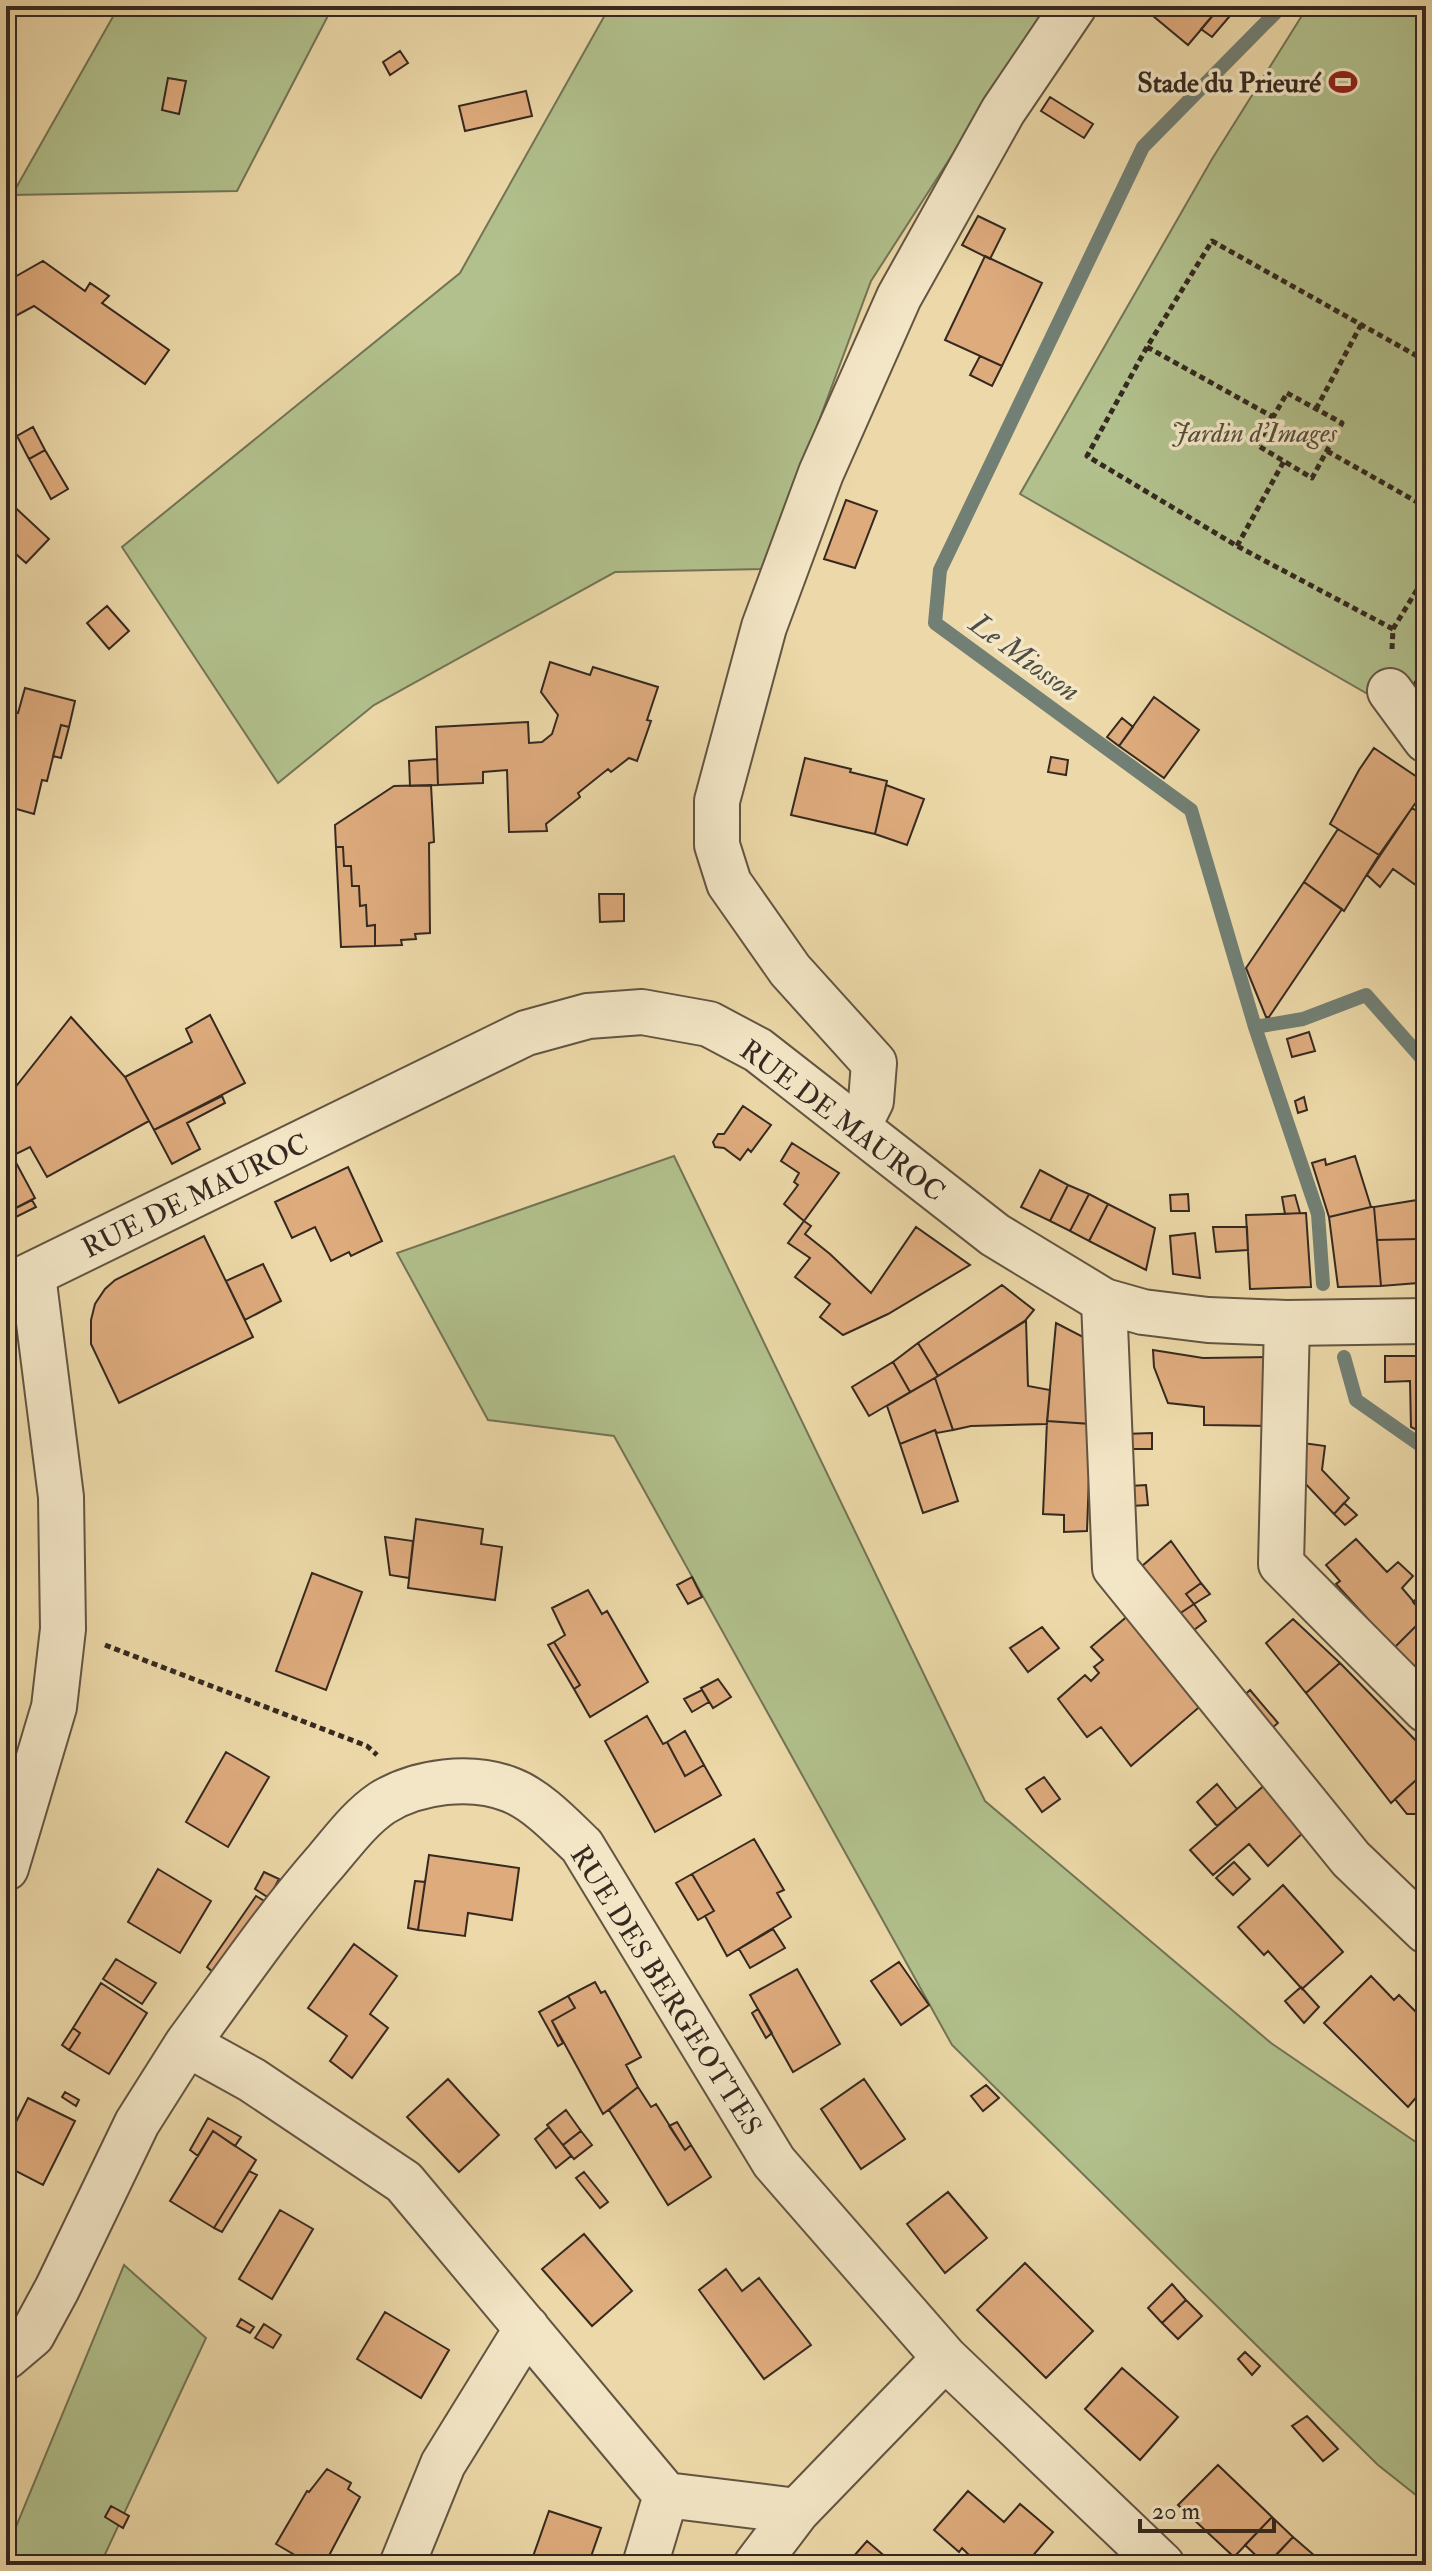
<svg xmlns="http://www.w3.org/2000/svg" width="1432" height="2571" viewBox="0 0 1432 2571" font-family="'IM FELL Double Pica',serif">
<rect width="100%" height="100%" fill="#ecd8a8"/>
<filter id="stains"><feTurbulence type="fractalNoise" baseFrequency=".0025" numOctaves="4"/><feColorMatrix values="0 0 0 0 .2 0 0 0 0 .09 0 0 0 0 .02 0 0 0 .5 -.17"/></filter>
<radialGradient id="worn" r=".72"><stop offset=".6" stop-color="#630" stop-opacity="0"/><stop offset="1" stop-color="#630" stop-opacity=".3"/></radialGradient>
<!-- green -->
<path fill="#b1c08c" stroke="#737456" stroke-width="2" d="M119,6H333L237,191L12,195Z
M610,6H728L745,15L752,6H1048L871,281L764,569L615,572L374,705L278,783L122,547L460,273Z
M1308,6H1426V663L1411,689L1366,693L1020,494L1212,159Z
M674,1156L985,1801L1271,2043L1426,2149V2503L1378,2465L952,2045L614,1436L488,1420L397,1253Z
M124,2265L206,2338L100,2565H6V2551Z"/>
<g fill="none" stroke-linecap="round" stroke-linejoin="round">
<!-- stream -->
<path stroke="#717f74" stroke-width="14" d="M1282,6L1143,147L940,570L935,623L1191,810L1255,1027L1318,1214L1323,1284
M1255,1027L1303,1019L1366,995L1426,1063
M1344,1357L1356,1400L1426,1449"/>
</g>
<!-- building -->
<path fill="#deab7d" stroke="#352920" stroke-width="2" d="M1141,6H1221L1188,45Z
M1219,8L1229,17L1212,37L1201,29Z
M400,51L408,63L390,75L383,62Z
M168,78L186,81L179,114L162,110Z
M526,91L532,116L465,131L459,106Z
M1050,97L1093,124L1084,138L1041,111Z
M978,216L1005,229L990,259L962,245Z
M985,256L1042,283L1002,366L945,340Z
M43,261L85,291L90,283L109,296L102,303L169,350L145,384L34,306L6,321V282Z
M980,356L1002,366L992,386L970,375Z
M33,427L45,450L29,459L17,436Z
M45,450L68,489L51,499L29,459Z
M6,499L49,539L26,563L6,545Z
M846,500L877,511L855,568L824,559Z
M107,606L129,631L109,649L87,623Z
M550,662L590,675L593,667L658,687L647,720L651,721L637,761L629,758L611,772L608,769L578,793L580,797L546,824L547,831L509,832L507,770L483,772V783L438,785L436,727L528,722L529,743L542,742L552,734L558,715L541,692Z
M1426,663V691L1420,688L1417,692L1411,689Z
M25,688L75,701L69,727L61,725L47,781L42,780L34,814L6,806V710L18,713Z
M1154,697L1199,730L1164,778L1119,746Z
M1122,718L1133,727L1119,746L1107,737Z
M61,725L69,727L61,758L53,756Z
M1374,748L1426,783V788L1379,855L1330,824L1359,770Z
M1051,757L1068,760L1066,775L1048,772Z
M805,758L851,769L850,772L887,781L875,834L791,815Z
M437,759L438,785L410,786L409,761Z
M431,785L434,842L429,843L430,933L415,934L416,939L401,940L402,945L375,946V925L367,926L366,905L360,906L359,886H352L351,866H344L343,847H336L335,825L394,786Z
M886,785L924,799L907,845L875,834Z
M1412,808L1426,817V880L1420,888L1393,869L1380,887L1367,875Z
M1338,829L1379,855L1344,911L1304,882Z
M336,847H343L344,866H351L352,886H359L360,906L366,905L367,926L375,925V946L341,947Z
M1426,880V900L1416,893Z
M1304,882L1342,909L1269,1017H1266L1246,968Z
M599,894H624V921L600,922Z
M210,1015L245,1083L154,1130L125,1077L192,1042L186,1029Z
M71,1017L125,1077L149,1121L47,1177L30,1147L12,1156L6,1144V1099Z
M1309,1032L1315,1051L1292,1057L1287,1039Z
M222,1096L225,1103L187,1123L200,1149L172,1164L154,1130Z
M1304,1097L1307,1110L1298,1113L1295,1101Z
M743,1106L771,1125L751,1152L748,1149L740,1160L724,1148L715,1147L713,1142L718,1134H724Z
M792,1143L839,1173L804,1221L784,1204L798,1185L794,1182L799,1173L781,1161Z
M6,1144L35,1198L6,1213Z
M1355,1156L1371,1207L1329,1217L1312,1163L1325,1159L1326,1165Z
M348,1167L382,1241L351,1256L349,1252L331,1261L315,1227L292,1238L275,1202Z
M1040,1170L1068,1185L1050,1221L1021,1207Z
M1068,1185L1089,1194L1070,1231L1050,1221Z
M1089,1194L1108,1204L1089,1241L1070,1231Z
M1188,1194L1189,1211H1171L1170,1195Z
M1295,1195L1300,1213L1285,1214L1282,1197Z
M32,1200L36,1207L6,1222V1213Z
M1417,1200L1418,1239L1377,1240L1374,1207Z
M1108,1204L1155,1228L1146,1270L1089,1241Z
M1371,1207H1374L1381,1286L1338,1287L1329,1217Z
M1306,1213L1311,1287L1250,1289L1246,1215Z
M804,1221L811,1226L805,1234L830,1254L871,1293L916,1227L970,1265L888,1314L843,1335L820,1317L830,1304L795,1277L810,1258L788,1243Z
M1213,1227H1247L1248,1250L1216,1252Z
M1195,1233L1200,1278L1173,1274L1170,1236Z
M204,1236L253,1337L119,1403L91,1344V1320L95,1304L105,1289L115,1280Z
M1418,1239V1283L1381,1286L1377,1240Z
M263,1264L281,1301L245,1320L226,1281Z
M1002,1285L1034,1310L1024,1322L938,1376L918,1343Z
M1026,1320L1028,1386L1050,1390L1047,1424L971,1426L953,1430L935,1378Z
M1056,1323L1093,1342L1091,1424L1047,1421Z
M918,1343L938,1376L910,1392L893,1362Z
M1153,1350L1203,1358L1273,1357L1274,1426L1204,1425V1407L1168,1403L1154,1367Z
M1385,1356H1426V1435L1411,1427L1410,1381L1385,1382Z
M893,1362L910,1392L869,1416L852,1387Z
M935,1378L953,1430L937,1433L935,1430L900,1444L887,1406Z
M1047,1421L1091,1424L1087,1531L1064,1532V1515L1043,1514Z
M935,1430L958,1501L923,1513L900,1444Z
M1152,1433V1449H1125L1124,1434Z
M1303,1443L1325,1446L1322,1470L1349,1498L1334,1514L1300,1478Z
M1146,1485L1148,1505L1131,1506L1130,1486Z
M1344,1503L1357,1515L1345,1525L1334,1514Z
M416,1519L483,1529L481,1544L502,1547L495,1600L408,1588Z
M385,1537L413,1541L409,1578L390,1575Z
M1356,1539L1387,1572L1398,1562L1413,1576L1402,1588L1426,1616L1394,1648L1336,1584L1340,1581L1326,1565Z
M1171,1541L1201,1583L1186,1594L1194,1604L1170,1620L1134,1573Z
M312,1573L362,1592L326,1690L276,1671Z
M692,1577L702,1597L688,1604L677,1585Z
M1201,1583L1210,1594L1194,1604L1186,1594Z
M588,1590L602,1614L607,1611L648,1682L590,1717L574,1689L580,1685L554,1642L565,1635L552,1608Z
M1426,1590V1608L1422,1612L1413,1602Z
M1194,1604L1206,1621L1183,1638L1170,1620Z
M1130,1614L1204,1703L1131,1766L1101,1727L1087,1737L1058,1699L1085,1675L1091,1681L1099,1673L1094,1667L1103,1660L1091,1647Z
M1426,1616V1691L1394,1648Z
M1293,1619L1340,1663L1306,1693L1266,1643Z
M1042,1627L1059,1648L1028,1672L1010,1648Z
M554,1642L580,1685L574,1689L548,1645Z
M1340,1663L1426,1751V1771L1391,1803L1306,1693Z
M718,1679L731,1697L713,1708L701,1688Z
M702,1690L709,1702L692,1712L684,1699Z
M1250,1690L1278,1723L1265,1734L1237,1702Z
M647,1716L663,1744L667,1742L685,1776L704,1765L721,1795L655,1832L605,1741Z
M685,1731L704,1765L685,1776L667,1742Z
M226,1752L269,1777L228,1847L186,1822Z
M1426,1771V1814H1407L1395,1799Z
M1044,1777L1060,1799L1042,1812L1026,1789Z
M1267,1783L1308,1828L1268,1866L1249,1844L1213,1875L1190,1850Z
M1217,1784L1237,1809L1217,1826L1197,1802Z
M754,1839L784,1890L777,1893L791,1917L727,1956L705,1916L714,1911L692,1874Z
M429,1855L519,1868L512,1920L468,1913L465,1936L418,1930Z
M1234,1862L1250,1879L1233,1895L1216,1878Z
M158,1869L211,1901L180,1953L128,1922Z
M264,1872L279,1879L269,1898L255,1889Z
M692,1874L714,1911L698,1920L676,1883Z
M415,1881L425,1882L418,1930L408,1928Z
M1283,1885L1343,1952L1302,1989L1268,1951L1264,1955L1238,1927Z
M256,1896L266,1902L215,1974L207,1967Z
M773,1929L785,1948L750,1968L739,1949Z
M354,1944L397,1976L370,2014L388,2028L352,2078L330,2061L347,2036L308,2008Z
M116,1959L156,1983L142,2004L103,1979Z
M899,1962L929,2005L901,2025L871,1981Z
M797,1969L840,2044L793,2072L750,1995Z
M1371,1976L1394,2000L1399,1995L1423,2019L1419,2023L1426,2031V2086L1408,2107L1324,2023Z
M595,1982L601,1993L605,1991L641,2057L626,2065L638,2087L603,2114L552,2021L575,2008L568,1996Z
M101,1983L147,2013L109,2074L69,2050L80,2033L73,2028Z
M1301,1987L1319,2007L1304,2023L1285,2001Z
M568,1996L575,2008L552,2021L563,2043L558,2046L539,2012Z
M758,2009L772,2033L766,2038L752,2013Z
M73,2028L80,2033L69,2050L62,2045Z
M448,2079L499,2135L459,2172L407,2117Z
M864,2079L905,2139L861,2169L821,2109Z
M986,2085L999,2098L983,2111L971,2096Z
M638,2087L651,2107L656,2104L685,2150L691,2145L711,2177L668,2205L609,2110Z
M65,2092L79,2100L76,2106L62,2097Z
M28,2098L75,2121L43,2185L6,2166V2142Z
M566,2110L581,2131L563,2145L547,2125Z
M208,2118L241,2137L235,2146L213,2131L198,2156L190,2150Z
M677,2122L691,2145L685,2150L669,2126Z
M549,2127L571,2156L556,2168L535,2139Z
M213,2131L256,2160L214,2228L170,2201Z
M581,2131L592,2145L574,2159L563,2145Z
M249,2171L257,2175L222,2232L214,2228Z
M584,2172L608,2202L600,2208L576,2178Z
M948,2192L987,2238L945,2273L907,2224Z
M280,2210L313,2229L272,2299L239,2279Z
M584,2234L632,2291L592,2326L542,2269Z
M1025,2263L1093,2331L1046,2378L977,2310Z
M726,2269L742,2291L759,2278L811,2345L764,2379L699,2290Z
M1172,2284L1186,2300L1162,2323L1148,2308Z
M1186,2300L1202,2316L1178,2339L1162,2323Z
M385,2312L449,2350L421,2398L357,2359Z
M241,2319L254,2327L250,2333L237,2326Z
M264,2324L281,2335L273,2348L255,2338Z
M1245,2352L1260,2366L1252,2375L1238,2359Z
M1122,2368L1178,2417L1140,2460L1085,2409Z
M1307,2416L1338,2449L1323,2461L1292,2426Z
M1218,2465L1272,2517L1234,2557L1178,2505Z
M327,2469L351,2483L348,2489L360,2497L324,2565H312L276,2544L307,2491L309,2492Z
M968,2491L1004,2522L1020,2504L1053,2532L1025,2565H966L972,2558L962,2548L959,2552L934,2530Z
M111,2506L129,2516L123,2528L105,2517Z
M549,2511L601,2528L588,2565H530Z
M1272,2517L1293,2537L1266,2565L1245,2545Z
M1293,2537L1315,2556L1307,2565H1267Z
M867,2541L895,2565H846Z"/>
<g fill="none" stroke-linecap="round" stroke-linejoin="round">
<defs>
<path id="minor" d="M1390,691L1426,740
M858,1127L871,1101L874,1063L790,970L729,883L717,845V801L764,627L821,473L899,297L1003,111L1074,6
M1104,1301L1115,1568L1351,1859L1426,1931
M1287,1323L1281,1564L1426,1710
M6,1868L54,1707L63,1629L61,1497L33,1275
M187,2044C233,1982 276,1918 327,1860C344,1840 360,1818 382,1803C417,1781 472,1774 511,1790C537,1800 562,1827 582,1846L774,2162L945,2358L1162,2565
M6,2357L32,2335L57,2289L137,2123L187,2044L252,2080L404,2182L666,2495L645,2565
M666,2495L797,2511
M402,2565L443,2464L527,2328
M756,2565L797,2511L945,2358"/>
<path id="tertiary" d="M6,1287L526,1033L588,1016L642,1012L709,1024L758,1050L995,1235L1104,1301L1143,1312L1208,1320L1287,1323L1426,1321"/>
</defs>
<!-- minor casing -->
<use href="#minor" stroke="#635542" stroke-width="48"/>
<!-- tertiary casing -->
<use href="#tertiary" stroke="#635542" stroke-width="48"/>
<!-- path -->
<path stroke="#352920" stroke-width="5" stroke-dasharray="6 4" stroke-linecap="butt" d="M1147,347L1273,417
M1287,393L1342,423L1312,478L1257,445Z
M1316,409L1362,323
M1327,451L1426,507
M1237,546L1284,461
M1393,629L1237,546L1087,456L1147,347L1212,241L1426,361
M1392,649L1393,629L1426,575
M105,1645L367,1746L377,1755"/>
<!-- minor -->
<use href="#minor" stroke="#f3e6c6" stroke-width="44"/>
<!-- tertiary -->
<use href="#tertiary" stroke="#f3e6c6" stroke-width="44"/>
</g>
<!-- icons -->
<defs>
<symbol id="stadium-bare" viewBox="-9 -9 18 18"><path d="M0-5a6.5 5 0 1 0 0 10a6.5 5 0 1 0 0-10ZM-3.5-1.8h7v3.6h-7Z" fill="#8f2418" stroke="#f3e6c6" stroke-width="2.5" paint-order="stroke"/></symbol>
</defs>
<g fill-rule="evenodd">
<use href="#stadium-bare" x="1323" y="62" width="40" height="40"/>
</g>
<g text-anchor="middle" stroke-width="7" stroke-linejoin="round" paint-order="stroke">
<!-- poi labels -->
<g font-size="28" font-weight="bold" fill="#352920" stroke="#f3e6c6" text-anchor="end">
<text x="1321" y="92">Stade du Prieuré</text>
</g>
<!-- park labels -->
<g font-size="28" font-style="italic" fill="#544f3b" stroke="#f3e6c6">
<text x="1254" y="442">Jardin d'Images</text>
</g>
<!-- street labels -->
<g font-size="28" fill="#352920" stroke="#f3e6c6">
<text transform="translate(843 1120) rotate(37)" y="10">RUE DE MAUROC</text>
<text transform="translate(195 1195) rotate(-26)" y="10">RUE DE MAUROC</text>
<text transform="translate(667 1990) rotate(58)" y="10">RUE DES BERGEOTTES</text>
</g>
<!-- water labels -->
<g font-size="30" font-style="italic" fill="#4e4d43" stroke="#f3e6c6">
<text transform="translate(1025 657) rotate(36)" y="10">Le Miosson</text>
</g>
</g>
<!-- margin -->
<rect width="1432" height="2571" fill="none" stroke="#ecd8a8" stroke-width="32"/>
<rect x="8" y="8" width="1416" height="2555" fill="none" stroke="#352920" stroke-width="4"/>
<rect x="16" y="16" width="1400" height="2539" fill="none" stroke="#352920" stroke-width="2"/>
<!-- scale -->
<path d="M1140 2519v12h134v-12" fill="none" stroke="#352920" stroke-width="4"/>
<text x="1152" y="2519" font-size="24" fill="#352920" stroke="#f3e6c6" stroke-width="6" paint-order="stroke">20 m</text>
<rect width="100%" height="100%" filter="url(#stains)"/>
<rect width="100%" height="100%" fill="url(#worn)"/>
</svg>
